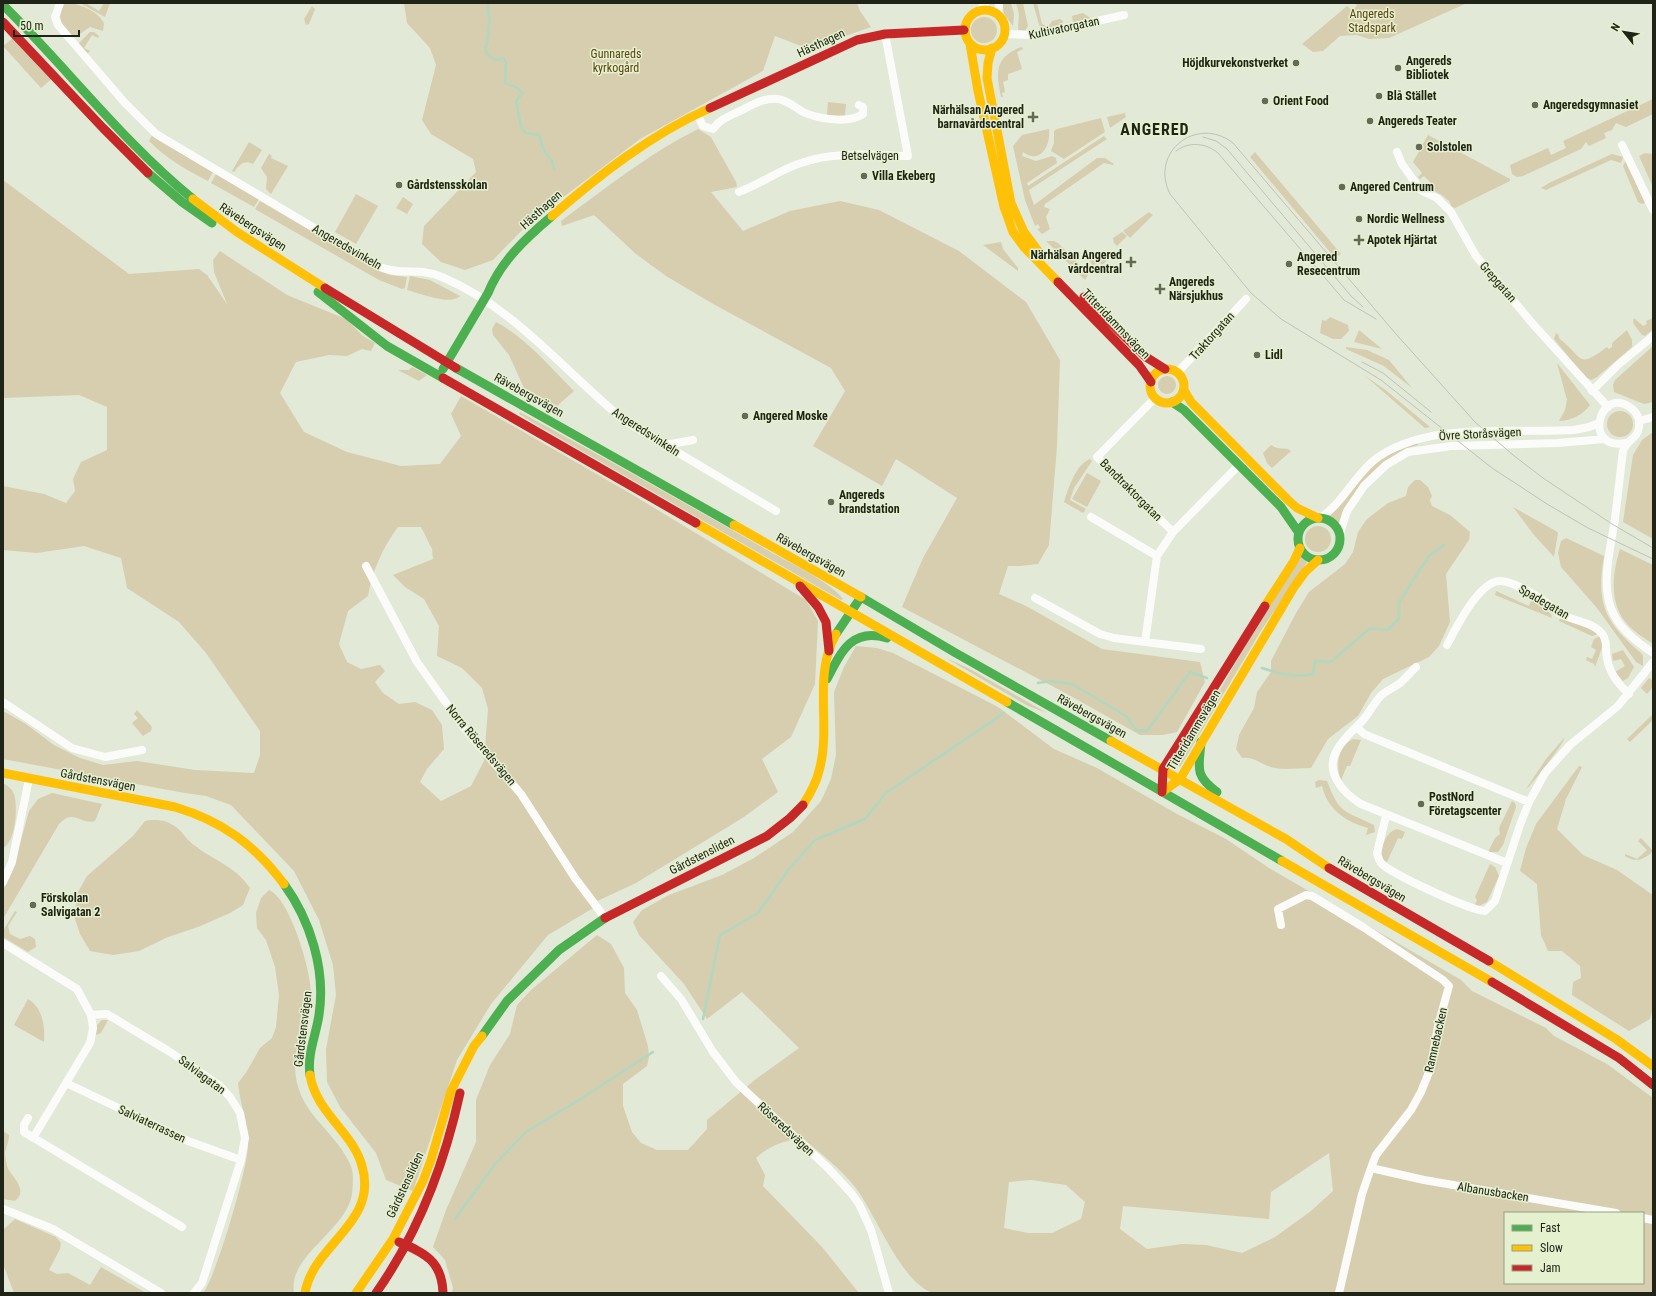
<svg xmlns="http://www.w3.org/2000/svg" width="1656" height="1296" viewBox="0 0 1656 1296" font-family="'Roboto Condensed',sans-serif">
<rect width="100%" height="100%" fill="#e2e9d6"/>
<!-- green -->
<path fill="#d6ceaf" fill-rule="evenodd" d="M65,3C78,3 97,10 104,23L103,31L90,27L77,36H72C61,23 56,19 65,3Z
M80,3H86L99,11L104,3H110L105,17Z
M404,3H857L860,11L871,27L809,49L775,36L763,71L640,139L529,223L493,260L465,270L441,262L422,244L424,226L476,172L473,159L431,134L422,120L436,65L430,48L407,23Z
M1002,3H1011L1014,14L1013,26L1004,14Z
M1016,3H1023L1028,26L1025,31L1018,30L1019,14Z
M1033,3H1037L1042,24L1048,27L1052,21L1060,19L1063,21L1061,27L1042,30L1040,28Z
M1355,3H1465V4L1389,38L1369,39L1357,35L1340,36L1323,51L1313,52L1302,44L1347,6L1352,10L1357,6Z
M312,6L315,9L309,24L306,25L304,19Z
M1083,13L1092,19L1073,22L1072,16Z
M971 30a13 13 0 1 1 26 0a13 13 0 1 1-26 0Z
M90,32H94L99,36L98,38L92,35L84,48L90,51L87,54L78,44Z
M14,37L53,78L41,88L3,46Z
M1022,47L1023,49L1017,52L1022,69L1008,74V80L1003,82L1005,92L1002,93L1003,97H1001C998,80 993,63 1011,52C1015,50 1017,48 1022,47Z
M1653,99V114L1626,127L1616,123L1612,130L1604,133L1606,138L1589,146L1586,142L1581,149L1523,176L1517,177L1512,174L1510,165L1548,148L1551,155L1566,148L1563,141Z
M828,102L846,104L845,116L827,115Z
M1125,113L1126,117L1110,128L1107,117Z
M1101,118L1105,132L1064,159L1051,151L1054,143V131L1057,129Z
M698,129L711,137L736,182L737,187L711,192L743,231L790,211L840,201L879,210L959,251L1026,302L1060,360L1057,446L1049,545L1038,564L1020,566H1008L999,594L1028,607L1102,649L1200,662L1205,682L1177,732L1163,735H1140L1069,695L902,607L923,558L957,498L896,459L882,486L813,446L845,391L831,368L715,305L666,276L636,254L594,215L562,226L561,221C606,188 648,154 698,129Z
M1049,129C1051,145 1041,165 1023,152L1022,156L1036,161L1052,156L1056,158L1057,163L1027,183L1028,186L1104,136L1107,139L1029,190L1034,205L1097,158H1105L1114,164L1113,165L1104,163L1045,204L1044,207L1050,209L1046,217L1050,229L1042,234L1037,229L1040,228L1038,224L1035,226L1025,200L1013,146L1022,135Z
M152,135L213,172L208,181C186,170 166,158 149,141Z
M1428,135L1510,179V181L1455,208L1452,207L1449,201L1442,195L1426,187L1431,183L1424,176L1420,179L1418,177L1422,173L1413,162Z
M249,142L262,150L253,164C244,159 239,165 234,172L232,171Z
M1255,152L1341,254L1335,258L1250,157Z
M1645,153L1653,154L1652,185L1639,156Z
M269,154L272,156L271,158L288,166L271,194L266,189L267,177L261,168Z
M1612,154L1623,157L1621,163L1611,160L1550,188L1546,190L1541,188L1549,183Z
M1626,160L1645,203L1642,204L1638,202L1623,166Z
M216,174L259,199L254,207L211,183Z
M3,180L129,274L199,269L207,275L227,304L214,272L213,260L220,251L287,295L346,319L363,336L375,343L371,351L362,349L347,356L329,355L296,362L280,393L304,432L347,452L401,466L440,464L461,436L451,414L461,396L633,495L806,600L818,621L815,684L791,737L762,759L778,792L744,817L636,883L593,903L595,907L548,935L491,1004L457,1060L413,1191L386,1180L376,1153L340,1107L327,1082L326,1049L336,995L333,965L319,920L294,871L231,805L206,796L179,792L3,759V711L26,724L54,745L80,758L103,765L137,761L195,770L254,773L260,755V731L206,653L179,622L127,588L121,558L84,546L37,553L3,550V486L44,494L66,503L75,491L73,479L81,462L107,450V407L79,395L3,398ZM398,527H421L432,549L433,559L393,575L405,587L424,599L439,626L437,656L462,668L482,688L488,709L484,761L471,786L441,801L420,782L427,769L444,749L442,725L432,710L415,702L399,704L383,693L375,682L385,671L380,665L361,669L347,662L339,644L348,611L368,596C372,571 383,547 398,527Z
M356,194L378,206L356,244L335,232Z
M403,197L413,204L407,214L396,208Z
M260,201L374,268L390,275L407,277L405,288L402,289L379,280L260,212L255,209Z
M1149,212L1153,215L1130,238L1123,231Z
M1122,232L1127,236L1117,246L1114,243L1113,238Z
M1046,241H1054L1058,243L1086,271L1088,275L1085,280Z
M1001,242L1003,249L1018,268V271L983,245Z
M1092,253L1110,258L1102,265L1098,261L1093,266L1088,258Z
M410,276L430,280L460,296C451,306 419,293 407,290Z
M1330,317L1348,325L1349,331L1341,339H1333L1320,333L1322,320L1326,321Z
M1634,318L1643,326L1647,324L1646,321L1653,318V329L1645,336L1642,335L1633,323Z
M496,322C526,338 550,367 574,391L557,406L524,388L509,355L493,335L492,329Z
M1359,330L1382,349L1354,342Z
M1627,330L1632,340V347L1597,377L1591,380L1585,377L1554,339L1556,333C1561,336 1557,337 1561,340C1583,357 1577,370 1607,347L1609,349L1612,347V343Z
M1653,346V402L1644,404L1614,392L1613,385L1615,380Z
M1346,347L1367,350L1389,360L1412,388L1384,366L1346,349Z
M1557,363L1590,405C1584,414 1571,421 1559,421L1565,410L1567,400Z
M412,367L427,375L419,381L398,370H409Z
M1364,375L1388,392L1430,427L1425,428Z
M1158 385a9 9 0 1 1 18 0a9 9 0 1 1-18 0Z
M1607 424a13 13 0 1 1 26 0a13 13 0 1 1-26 0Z
M520,412C603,457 685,503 767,550C786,561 831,582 843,599L841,600L542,428L519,414Z
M1653,432V539L1623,522L1633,455L1642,440Z
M1418,443V445C1398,449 1376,468 1363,482L1339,526L1328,517L1361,475L1387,455Z
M1271,445C1279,451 1285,446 1291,451L1272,468L1267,463L1263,453Z
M1090,459L1092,461L1074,488L1070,500L1086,509L1083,513L1064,502C1068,489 1076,464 1090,459Z
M1087,473L1101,481L1087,507L1072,499Z
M1415,480H1420L1428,487L1432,496L1430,500L1432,506L1450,515L1470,532L1469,540L1446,574L1450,622L1439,646L1429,657L1383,679L1371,693L1358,716L1328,739L1311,768C1299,768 1286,770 1275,768C1263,766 1254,756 1242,758L1236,749L1239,735L1254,708L1257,692L1271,672V661L1296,613L1309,592L1345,564L1353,552L1358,532L1367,519L1388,503L1406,496L1408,487Z
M1513,507L1556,531L1558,533L1554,557L1534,535Z
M1305 539a13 13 0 1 1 26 0a13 13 0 1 1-26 0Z
M1566,538L1604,556C1596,603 1604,622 1641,653L1643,656V666L1636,662L1597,608L1561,567L1558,553L1561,541Z
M1620,549L1653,565V644C1645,638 1635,633 1628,625C1609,605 1612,574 1620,549Z
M1301,556L1308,561L1262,629L1180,767L1177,765L1240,655Z
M1496,591L1529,606L1532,599L1551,614L1552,618L1495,595Z
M1560,618L1589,628L1598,634L1592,636L1559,621Z
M1600,636L1603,645L1595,667L1594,664L1586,660L1587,657L1592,659L1596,650L1591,647L1594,639Z
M856,646L877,648L893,653L998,707L1054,749L1097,768L1177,814L1226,839L1269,868L1461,980L1472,991L1546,1028L1554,1036L1607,1064L1653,1098V1293H933C901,1283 876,1214 855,1187C841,1169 821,1154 804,1139C785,1140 770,1145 756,1158L765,1175L763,1186L822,1247L859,1293H452L453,1288L445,1260L433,1247L446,1210L476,1142V1100L490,1065L510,1034L517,1005L531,990L597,935L611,944L624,968L625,993L637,1010L648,1046L649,1057L647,1066L623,1084V1106L632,1132L641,1143L657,1150H688L707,1129V1120L756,1079L799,1048L742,992L707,1019L684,984L639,935L633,922L642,910L669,895L722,875L754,858L793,832L821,801L831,779L836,755L834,692L844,667ZM1329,1153L1333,1191L1311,1211L1275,1237L1242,1253L1206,1245L1182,1244L1147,1249L1120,1229L1123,1206L1269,1219L1271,1192ZM1031,1180L1066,1185L1085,1202L1081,1219L1052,1233H1028L1004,1228L1009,1182ZM1505,1213H1643V1283H1505Z
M1623,650L1634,667L1628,678L1623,681L1615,672L1625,666L1621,659L1613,661L1612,654Z
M946,658L970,669L1047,713L1028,706Z
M1649,678L1653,681V687L1647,694L1641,688Z
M137,710L152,727L151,731L143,736L132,723L138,718L134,714Z
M1653,714V720L1630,742L1627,739Z
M1565,737C1564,743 1531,786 1526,789L1546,759Z
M1353,739L1361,740L1350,766H1347L1341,780C1335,766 1338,746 1353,739Z
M1579,766L1582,767L1566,799L1557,829L1583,855L1617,870L1653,895V1008L1650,1019L1629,1031L1572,995L1573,982L1581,978L1580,966L1562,951H1548L1541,935L1537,884L1520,871L1526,848L1536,824Z
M1319,780L1327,781C1340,815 1344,810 1374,825L1375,832L1366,835L1368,828C1346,822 1327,809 1322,786L1316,788L1315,782Z
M3,783C8,786 12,789 14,794C18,806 16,842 3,848Z
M52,793L102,804L95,821C80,825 74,808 59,824L3,919V891L17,855L29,811L38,799Z
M1512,801L1515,803L1516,807L1503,845L1498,852H1488L1495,838L1500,834L1499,828Z
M150,820C158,820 165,820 171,824C181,828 185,839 194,845C214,861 234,865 250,888L243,905L230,913L198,927L168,937L139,951L113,955L90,951L80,934L74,916L78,892L87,876L133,836L145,821Z
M1397,829L1405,832L1402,839L1398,838L1387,862L1383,861C1379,850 1385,832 1397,829Z
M1641,838L1653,851C1644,860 1636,863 1625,856V854L1637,859L1647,850L1638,841Z
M1490,864L1495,867L1499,876L1487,902L1477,907L1474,906L1477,900L1475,897Z
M269,890C290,898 313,975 311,998C310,1020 295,1042 295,1065C295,1113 333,1127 350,1164C354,1172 353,1185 352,1194C347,1230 287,1256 294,1293H203C216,1278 248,1167 248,1146C248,1124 240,1104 238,1083L247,1071L260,1048L272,1038L276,1027L279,995L275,967L266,940L257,928L256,913L261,898Z
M15,911L17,912L8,926L10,934L20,939L30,936L35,939L36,947L28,952L3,937V931Z
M28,999C43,1008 45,1026 44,1042L14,1025Z
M102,1020H108L101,1033L96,1035L97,1025Z
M3,1131L9,1135C9,1142 6,1147 5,1153C5,1157 7,1165 8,1169C14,1178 28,1191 15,1201L3,1199Z
M15,1219L56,1237L61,1243L60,1249L49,1270L57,1274L68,1273L90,1285L101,1267L146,1293H14L3,1264V1230Z"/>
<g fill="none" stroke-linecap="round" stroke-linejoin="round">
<!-- stream -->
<path stroke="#b0d7c0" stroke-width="2.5" d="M488,3V12L490,21C487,30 490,38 485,49L489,56L496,60L503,58L506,62L505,83C512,87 520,86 522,94L516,101L521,126L525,133L539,135L544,151L552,161L554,169
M1262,668C1280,674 1294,678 1313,674L1315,661L1331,662L1370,628L1387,630L1399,619V602L1429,556L1444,545
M1038,683L1050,681L1072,684L1126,716L1136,730L1147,731L1190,672L1207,678
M703,1019L720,935L758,913L789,869L815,840L865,819L886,793L1004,713
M455,1219L495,1164L527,1131L571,1105L653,1052"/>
<!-- street -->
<path stroke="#fbfcf9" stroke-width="8" d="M60,3L55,17L58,25L125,103L156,134L380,267C401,276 420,267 442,277C515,308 565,372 625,421L776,511
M980,10L985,3
M998,15L999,3
M1004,34L1036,35L1124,15
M697,114L703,126L713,129C720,119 729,116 740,111C752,105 765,97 778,99C787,100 796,108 803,112C818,119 849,124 863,114V107L859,105
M1622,145L1653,210
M1397,152L1402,164L1417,185L1422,191L1437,198L1451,212L1476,256L1532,323L1608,407
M739,192C761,184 779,170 801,163C834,151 873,155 908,156L885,34
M1178,372L1246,299
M1592,391L1618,365L1653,336
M1155,398L1097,457L1173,532
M1639,421L1653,417
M1626,443C1582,452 1599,384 1631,408C1637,412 1640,420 1639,427C1638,439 1627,439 1623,451C1620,474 1618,496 1615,518C1611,548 1599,587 1614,615C1622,631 1638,643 1653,653
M665,445L693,440
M1091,517L1157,556
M1320,518C1342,504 1353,478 1373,461C1424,420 1512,434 1574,430L1589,427L1599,423
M1339,536L1347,511L1364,486L1386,465L1408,452L1452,446L1557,443L1605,439
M366,566L417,662L464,728L521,794L575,878L605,918
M1035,598L1100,634L1114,638L1201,649
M1145,642L1157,556L1173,532L1239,465
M1447,645C1456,628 1478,583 1499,581C1510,580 1532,593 1541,599C1548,603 1553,609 1560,614C1574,621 1594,622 1603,635C1608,643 1605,650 1607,658C1609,673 1618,684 1629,694
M1416,667C1410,673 1405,679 1399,684C1392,689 1384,691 1379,698C1373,705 1369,713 1363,720C1354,730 1343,738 1337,750C1324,772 1343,793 1361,804L1507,863
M3,702L72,748L105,757L142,750
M1357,727L1364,734L1529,802
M1386,816L1377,853C1378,857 1379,861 1382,864C1394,875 1469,910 1485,911L1495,901L1520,825L1529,802L1545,773L1570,745L1618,706L1653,662
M3,882L12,862L29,779
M1281,925L1278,909L1306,895L1312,896L1363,927L1443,980L1449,986L1438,1026L1431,1067L1421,1092L1411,1110L1376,1155L1371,1168L1362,1194L1339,1293
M3,943L77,989L91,1015L93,1028L90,1043L33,1138
M661,976L681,999L713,1052L736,1082L827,1167L851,1193L859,1204L871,1230L889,1293
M91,1015L107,1014L170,1052L219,1085L230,1097L240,1113L245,1138L241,1160L202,1283L194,1293
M66,1083L188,1141L241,1160
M28,1118L24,1125V1132L182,1227
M1371,1168L1424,1180L1616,1213
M3,1209L53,1229L161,1293
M1643,1218L1653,1220"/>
<!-- fast -->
<path stroke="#4caf50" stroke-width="9" d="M3,5C67,68 123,142 193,199
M148,173L182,202L212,223
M318,292L387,346L443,378
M456,368L734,525
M443,369L488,293C501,261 526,238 552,216
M1172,402L1184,410L1281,507L1299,533
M1298 539a21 21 0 1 1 42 0a21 21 0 1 1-42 0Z
M836,634L861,597L954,652L1111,741
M827,679C841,652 852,627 887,638
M1007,702L1282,861
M1201,742C1199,768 1194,775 1217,792
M284,884C310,920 326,969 319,1015C316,1035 307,1054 310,1075
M482,1036L507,1001L559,950L605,918"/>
<!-- slow -->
<path stroke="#ffc107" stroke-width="9" d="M965 30a20 20 0 1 1 40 0a20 20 0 1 1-40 0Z
M970,44L978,91L1004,207L1013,232L1024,247L1058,282
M992,48L988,63L987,78L1011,203L1024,232L1041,255
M193,199L237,232L325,288
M552,216C600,174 652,134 710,108
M1150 386a17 17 0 1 1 34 0a17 17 0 1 1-34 0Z
M1184,390L1191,402L1288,500L1297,508L1318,518
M696,523L851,612
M734,525L861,597
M1265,606L1294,561L1300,548
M851,612L1007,702
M1111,741L1286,839L1329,868
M3,773L175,807C222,821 255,845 284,884
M1162,792L1180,779L1294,587L1305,572L1318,560
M803,805C810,794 816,784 819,771C832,727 812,676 836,634
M1282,861L1492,982
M1489,961L1616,1039L1653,1066
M305,1293C313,1244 379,1223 362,1166C353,1132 316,1113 310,1075
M356,1293L393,1239L423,1181L431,1160L451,1091L474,1046L482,1036"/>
<!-- jam -->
<path stroke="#c62828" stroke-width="9" d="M3,22L103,128L148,173
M710,108L857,40L885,34L964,30
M1058,282L1139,365L1151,382
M325,288L456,368
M1084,297L1146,357L1165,369
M443,378L696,523
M800,586L818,607L826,622L829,651
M1162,792L1163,769L1265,606
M1329,868L1489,961
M605,918L767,836L790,818L803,805
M1492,982L1619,1058L1653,1085
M399,1242C425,1253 442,1261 443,1293
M376,1293C419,1232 444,1166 460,1093"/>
<!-- tram -->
<path stroke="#c0c2bc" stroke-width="1" d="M1203,137L1216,141L1227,149L1351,296L1363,307
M1176,151C1189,141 1206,143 1218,153L1344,300L1376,319
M1362,362L1383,373L1431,412
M1653,548L1612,524L1543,478L1513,455L1475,422L1396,334L1233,143C1197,115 1149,152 1170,194L1251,293L1281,319L1381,380L1492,468L1547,504L1588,528L1653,559"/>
</g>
<!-- markers -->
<g fill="#64695a" stroke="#e5f1ce" stroke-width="1.5">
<circle cx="1296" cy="63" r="4"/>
<circle cx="1398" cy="68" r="4"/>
<circle cx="1379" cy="96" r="4"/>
<circle cx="1265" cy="101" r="4"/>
<circle cx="1535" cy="105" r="4"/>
<path d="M1031 111h4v4h4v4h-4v4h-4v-4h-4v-4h4z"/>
<circle cx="1370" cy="121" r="4"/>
<circle cx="1419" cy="147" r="4"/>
<circle cx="864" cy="176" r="4"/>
<circle cx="399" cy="185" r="4"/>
<circle cx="1342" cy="187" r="4"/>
<circle cx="1359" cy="219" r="4"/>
<path d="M1357 234h4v4h4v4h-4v4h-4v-4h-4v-4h4z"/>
<path d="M1129 256h4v4h4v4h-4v4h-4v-4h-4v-4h4z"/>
<circle cx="1289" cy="264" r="4"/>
<path d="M1158 283h4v4h4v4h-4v4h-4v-4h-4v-4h4z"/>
<circle cx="1257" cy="355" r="4"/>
<circle cx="745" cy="416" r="4"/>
<circle cx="831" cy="502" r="4"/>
<circle cx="1421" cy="804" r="4"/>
<circle cx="33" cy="905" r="4"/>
</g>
<g text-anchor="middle" stroke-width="3" stroke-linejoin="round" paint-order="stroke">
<!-- park labels -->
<g font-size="12" fill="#5c430e" stroke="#e5f1ce">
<text x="1372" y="18">Angereds<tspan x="1372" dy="14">Stadspark</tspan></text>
<text x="616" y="58">Gunnareds<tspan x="616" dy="14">kyrkogård</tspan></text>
</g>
<!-- street labels -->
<g font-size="12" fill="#202418" stroke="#e5f1ce">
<text transform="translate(1064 28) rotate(-12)" y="4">Kultivatorgatan</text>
<text transform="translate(821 43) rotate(-25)" y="4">Hästhagen</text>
<text x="870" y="160">Betselvägen</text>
<text transform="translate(541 210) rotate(-42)" y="4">Hästhagen</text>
<text transform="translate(253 227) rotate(33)" y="4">Rävebergsvägen</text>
<text transform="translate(347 247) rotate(30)" y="4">Angeredsvinkeln</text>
<text transform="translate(1498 282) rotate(49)" y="4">Grepgatan</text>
<text transform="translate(1116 324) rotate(46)" y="4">Titteridammsvägen</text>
<text transform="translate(1212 336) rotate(-48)" y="4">Traktorgatan</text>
<text transform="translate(529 395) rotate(29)" y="4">Rävebergsvägen</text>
<text transform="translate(646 432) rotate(33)" y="4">Angeredsvinkeln</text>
<text transform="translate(1480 434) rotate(-3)" y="4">Övre Storåsvägen</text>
<text transform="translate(1131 490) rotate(45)" y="4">Bandtraktorgatan</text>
<text transform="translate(811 555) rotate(29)" y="4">Rävebergsvägen</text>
<text transform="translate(1544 602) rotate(30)" y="4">Spadegatan</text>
<text transform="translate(1092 716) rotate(29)" y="4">Rävebergsvägen</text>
<text transform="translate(1194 730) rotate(-59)" y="4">Titteridammsvägen</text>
<text transform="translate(481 745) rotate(50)" y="4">Norra Röseredsvägen</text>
<text transform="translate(98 780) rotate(11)" y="4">Gårdstensvägen</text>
<text transform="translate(702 855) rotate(-27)" y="4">Gårdstensliden</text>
<text transform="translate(1372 879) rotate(31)" y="4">Rävebergsvägen</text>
<text transform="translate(303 1029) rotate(-83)" y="4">Gårdstensvägen</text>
<text transform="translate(1436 1040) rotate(-77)" y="4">Ramnebacken</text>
<text transform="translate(202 1075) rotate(37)" y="4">Salviagatan</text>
<text transform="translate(152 1124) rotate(25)" y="4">Salviaterrassen</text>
<text transform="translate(786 1129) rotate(43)" y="4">Röseredsvägen</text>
<text transform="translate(405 1185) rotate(-65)" y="4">Gårdstensliden</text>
<text transform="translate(1493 1192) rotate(9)" y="4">Albanusbacken</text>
</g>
<!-- poi labels -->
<g font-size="12" font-weight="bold" fill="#202418" stroke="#e5f1ce" text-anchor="start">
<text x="1406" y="65">Angereds<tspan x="1406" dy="14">Bibliotek</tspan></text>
<text x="1288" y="67" text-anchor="end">Höjdkurvekonstverket</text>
<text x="1387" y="100">Blå Stället</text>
<text x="1273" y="105">Orient Food</text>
<text x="1543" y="109">Angeredsgymnasiet</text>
<text x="1024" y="114" text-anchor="end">Närhälsan Angered<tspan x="1024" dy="14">barnavårdscentral</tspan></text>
<text x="1378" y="125">Angereds Teater</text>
<text x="1427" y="151">Solstolen</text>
<text x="872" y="180">Villa Ekeberg</text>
<text x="407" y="189">Gårdstensskolan</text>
<text x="1350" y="191">Angered Centrum</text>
<text x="1367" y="223">Nordic Wellness</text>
<text x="1367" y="244">Apotek Hjärtat</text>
<text x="1122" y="259" text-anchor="end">Närhälsan Angered<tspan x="1122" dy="14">vårdcentral</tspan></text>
<text x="1297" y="261">Angered<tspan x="1297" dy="14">Resecentrum</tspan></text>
<text x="1169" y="286">Angereds<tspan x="1169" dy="14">Närsjukhus</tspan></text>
<text x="1265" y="359">Lidl</text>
<text x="753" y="420">Angered Moske</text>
<text x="839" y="499">Angereds<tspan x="839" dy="14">brandstation</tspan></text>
<text x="1429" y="801">PostNord<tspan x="1429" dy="14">Företagscenter</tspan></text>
<text x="41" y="902">Förskolan<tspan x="41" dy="14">Salvigatan 2</tspan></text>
</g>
<!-- district labels -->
<g font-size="16" font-weight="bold" letter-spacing="1" fill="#202418" stroke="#e5f1ce">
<text x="1155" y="135">ANGERED</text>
</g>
</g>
<!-- border -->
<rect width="1656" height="1296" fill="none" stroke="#202418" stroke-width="8"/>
<!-- legend -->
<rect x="1504" y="1212" width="140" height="72" fill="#e5f1ce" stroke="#969f85"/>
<rect x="1512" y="1225" width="20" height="6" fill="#4caf50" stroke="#969f85"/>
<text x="1540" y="1232" font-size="12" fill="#202418">Fast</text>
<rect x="1512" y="1245" width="20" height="6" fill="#ffc107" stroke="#969f85"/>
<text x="1540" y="1252" font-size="12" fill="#202418">Slow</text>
<rect x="1512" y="1265" width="20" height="6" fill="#c62828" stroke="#969f85"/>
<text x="1540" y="1272" font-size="12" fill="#202418">Jam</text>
<!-- north arrow -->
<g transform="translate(1624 32) rotate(300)" stroke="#e5f1ce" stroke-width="3" paint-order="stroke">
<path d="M0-3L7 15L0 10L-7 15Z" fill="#202418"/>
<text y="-6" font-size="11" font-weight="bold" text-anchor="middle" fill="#202418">N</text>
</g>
<!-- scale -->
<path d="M14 30v6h65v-6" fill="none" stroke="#202418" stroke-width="2"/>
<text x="20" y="30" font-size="12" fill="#202418" stroke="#e5f1ce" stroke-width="3" paint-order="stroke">50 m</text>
</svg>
